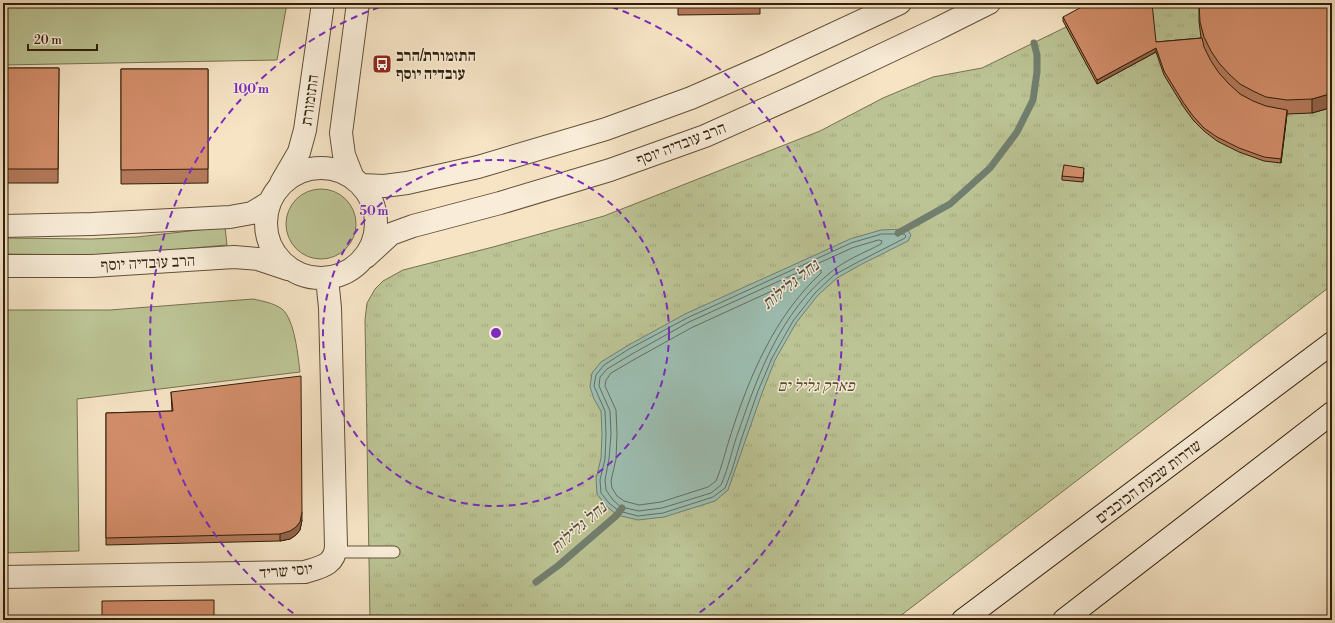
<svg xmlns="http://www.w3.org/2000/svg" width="1335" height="623" viewBox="0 0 1335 623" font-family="'Libre Bodoni','Frank Ruhl Libre',serif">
<defs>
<pattern id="park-tufts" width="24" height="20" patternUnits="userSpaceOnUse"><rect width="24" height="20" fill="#bcc495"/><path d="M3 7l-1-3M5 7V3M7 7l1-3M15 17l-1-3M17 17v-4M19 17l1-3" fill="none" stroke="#a2a87f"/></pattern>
</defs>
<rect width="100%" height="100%" fill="#f6e4c5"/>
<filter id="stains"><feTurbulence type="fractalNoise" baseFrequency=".005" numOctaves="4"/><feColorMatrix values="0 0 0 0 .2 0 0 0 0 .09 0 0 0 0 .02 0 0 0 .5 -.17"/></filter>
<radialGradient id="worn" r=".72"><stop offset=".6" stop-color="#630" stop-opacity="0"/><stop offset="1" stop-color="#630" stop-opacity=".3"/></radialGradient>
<!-- green -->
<path fill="#bcc495" stroke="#76714f" d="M3,3H287L277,60L3,65Z
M286 224a35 35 0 1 1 70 0a35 35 0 1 1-70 0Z
M225,227L227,245L138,253L92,255L3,254V238L91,239L137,237Z
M253,299C262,301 274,303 282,309C295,320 298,357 300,372L77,399L79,551L3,553V310H110Z"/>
<!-- park -->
<path fill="url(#park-tufts)" stroke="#76714f" d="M1151,3H1332V285L895,620H370L365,320L367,303L375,289L383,281L403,270L493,247L604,216L820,131L883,98L933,77L982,68L1066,27Z"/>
<!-- water -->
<path fill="#9dbfb3" stroke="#717f6f" d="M907,229L911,235L908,241L860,265L837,278L818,295L796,323L775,360L762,393L728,490L715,501L664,517L638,520L617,515L606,506L597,494L596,479L601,458L602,434L601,411L594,399L590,387L592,373L601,362L627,346L685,314L813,256L850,239L881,230Z"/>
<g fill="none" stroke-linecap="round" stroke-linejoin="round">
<!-- shore -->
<path stroke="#666e5e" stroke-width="1" d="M882,234H904L906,236L905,238L858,262L834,275L815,293L793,321L772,358L758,391L741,440L732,470L725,488L713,497L663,513L638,516L619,511L609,503L601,493L600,480L605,459L606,434L605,411L594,386L596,375L604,365L629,349L687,318L851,243Z
M879,240L882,241L881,244C864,253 845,260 831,272C781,312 759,372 739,430C732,448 729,467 721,485L711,493L662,508L639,511L621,507L613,500L606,490L605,480L609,459L611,434L610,411L599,386L600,377L607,369L632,354L689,322L852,248Z
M818,270H821V273C774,317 749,377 730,437C725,452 722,467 716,481L708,487L661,502L639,505L624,501L617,496L612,488L611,481L616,459L617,434L616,410L605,386L606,380L611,373L635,359L691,328Z"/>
<!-- stream -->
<path stroke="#717f6f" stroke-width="7" d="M898,233L950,204L990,168L1017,132L1033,100L1037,72V55L1034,43
M536,582L559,565L617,515L622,508"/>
<defs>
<path id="service" d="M336,552H394"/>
<path id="minor" d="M266 223a55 55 0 1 1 110 0a55 55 0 1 1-110 0Z
M353,178L344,155L341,133L358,3
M281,183L299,152L305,130L323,3
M362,185L384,186L407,183L478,167L606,129L691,98L769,64L900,3
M3,226L92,224L230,217L252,213L270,202
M366,257L391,234L413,226L500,203L610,170L705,136L799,94L937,29L989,3
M3,266H92L234,257L258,259L288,269
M3,577L305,572C321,567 335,565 336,546L330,308L327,278"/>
<path id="secondary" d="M963,620L1332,343
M1064,620L1332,413"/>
</defs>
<!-- service casing -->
<use href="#service" stroke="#625038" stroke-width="13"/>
<!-- minor casing -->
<use href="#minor" stroke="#625038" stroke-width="24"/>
<!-- secondary casing -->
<use href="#secondary" stroke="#301e09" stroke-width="24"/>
<!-- service -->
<use href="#service" stroke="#f9edd9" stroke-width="11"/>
<!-- minor -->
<use href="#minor" stroke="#f9edd9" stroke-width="22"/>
<!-- secondary -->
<use href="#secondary" stroke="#f9edd9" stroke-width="22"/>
</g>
<!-- wall -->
<path fill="#b57a5c" stroke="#301e09" d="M678,3H760V14L678,15Z
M1199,3L1326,109L1312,113L1287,114L1281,163L1264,161L1239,152L1217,141L1204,131L1193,120L1183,106L1164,75L1156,52L1097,84L1063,21V17L1156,42L1201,38L1199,21Z
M3,68H59L58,183H3Z
M121,69H208V183L121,184Z
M1084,172L1083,182L1062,180V176Z
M171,392L302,520L300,530L296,535L290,539L280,541L106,545V413L172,411Z"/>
<!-- shaded-wall -->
<path fill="#94634b" stroke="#301e09" d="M1156,48V52L1097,84V80Z
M1332,93V107L1326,109L1312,113V99Z
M1287,110V114L1281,163V159Z
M302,512V520L300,530L296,535L290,539L280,541V534Z"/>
<!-- building -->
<path fill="#d38e6b" stroke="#301e09" d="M1089,3H1152L1156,42L1202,38L1204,47L1211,61L1219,73L1229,84L1240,94L1253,101L1266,106L1287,110L1281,159L1264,157L1239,148L1217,137L1204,128L1193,116L1183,102L1164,71L1156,48L1097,80L1063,17Z
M1199,3H1332V93L1326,95L1312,99L1287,100L1266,97L1253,91L1240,84L1229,74L1219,63L1211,51L1204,37L1200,22Z
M3,68H59L58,169H3Z
M121,69H208V169L121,170Z
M1064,165L1084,168L1083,178L1062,176Z
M301,376L302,512L300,522L296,527L290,531L280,534L106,538V413L173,411L171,392Z
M214,600V620H102V601Z"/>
<!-- distance rings -->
<g fill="none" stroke="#7b2cbf" stroke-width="2" stroke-dasharray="7 5">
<circle cx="496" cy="333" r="173"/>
<path d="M303 620A346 346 0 0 1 392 3M600 3A346 346 0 0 1 689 620"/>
</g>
<!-- icons -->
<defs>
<symbol id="bus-square" viewBox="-11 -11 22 22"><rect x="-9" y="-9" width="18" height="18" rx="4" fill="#8f2418" stroke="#f9edd9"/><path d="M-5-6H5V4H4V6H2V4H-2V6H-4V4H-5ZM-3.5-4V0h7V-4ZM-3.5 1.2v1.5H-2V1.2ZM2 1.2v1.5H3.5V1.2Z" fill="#fff"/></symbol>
</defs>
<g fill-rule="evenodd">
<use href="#bus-square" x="371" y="53" width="22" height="22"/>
</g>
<g text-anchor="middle" stroke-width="3" stroke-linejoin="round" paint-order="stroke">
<!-- poi labels -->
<g font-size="16" font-weight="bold" fill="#301e09" stroke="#f9edd9" text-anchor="start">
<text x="396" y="61">התזמורת/הרב<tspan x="396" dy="18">עובדיה יוסף</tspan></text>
</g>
<!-- street labels -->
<g font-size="16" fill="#301e09" stroke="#f9edd9">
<text transform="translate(309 100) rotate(-82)" y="6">התזמורת</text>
<text transform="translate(681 143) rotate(-21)" y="6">הרב עובדיה יוסף</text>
<text transform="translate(148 262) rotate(-3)" y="6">הרב עובדיה יוסף</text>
<text transform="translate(1148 481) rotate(-37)" y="6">שדרות שבעת הכוכבים</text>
<text transform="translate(286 570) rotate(-5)" y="6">יוסי שריד</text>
</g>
<!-- park labels -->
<g font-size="16" font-style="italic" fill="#5a5033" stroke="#f9edd9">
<text x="816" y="391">פארק גליל ים</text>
</g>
<!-- water labels -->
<g font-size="17" font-style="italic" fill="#514e3c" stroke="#f9edd9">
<text transform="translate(790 284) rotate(-39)" y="6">נחל גלילות</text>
<text transform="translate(578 527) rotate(-41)" y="6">נחל גלילות</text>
</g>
</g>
<circle cx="496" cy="333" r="6" fill="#7b2cbf" stroke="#f9edd9" stroke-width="2"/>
<g font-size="12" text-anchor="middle" font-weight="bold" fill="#7b2cbf" stroke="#f9edd9" stroke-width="3" stroke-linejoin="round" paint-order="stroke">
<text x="251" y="93">100 m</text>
<text x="374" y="215">50 m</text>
</g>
<!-- margin -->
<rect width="1335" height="623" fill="none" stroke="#f6e4c5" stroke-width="16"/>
<rect x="4" y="4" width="1327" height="615" fill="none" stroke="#301e09" stroke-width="2"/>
<rect x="8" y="8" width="1319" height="607" fill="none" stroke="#301e09"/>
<!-- scale -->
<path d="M28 44v6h69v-6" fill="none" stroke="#301e09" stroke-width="2"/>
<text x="34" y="44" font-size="12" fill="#301e09" stroke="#f9edd9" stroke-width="3" paint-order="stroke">20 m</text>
<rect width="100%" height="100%" filter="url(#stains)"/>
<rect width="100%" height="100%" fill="url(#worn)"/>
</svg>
